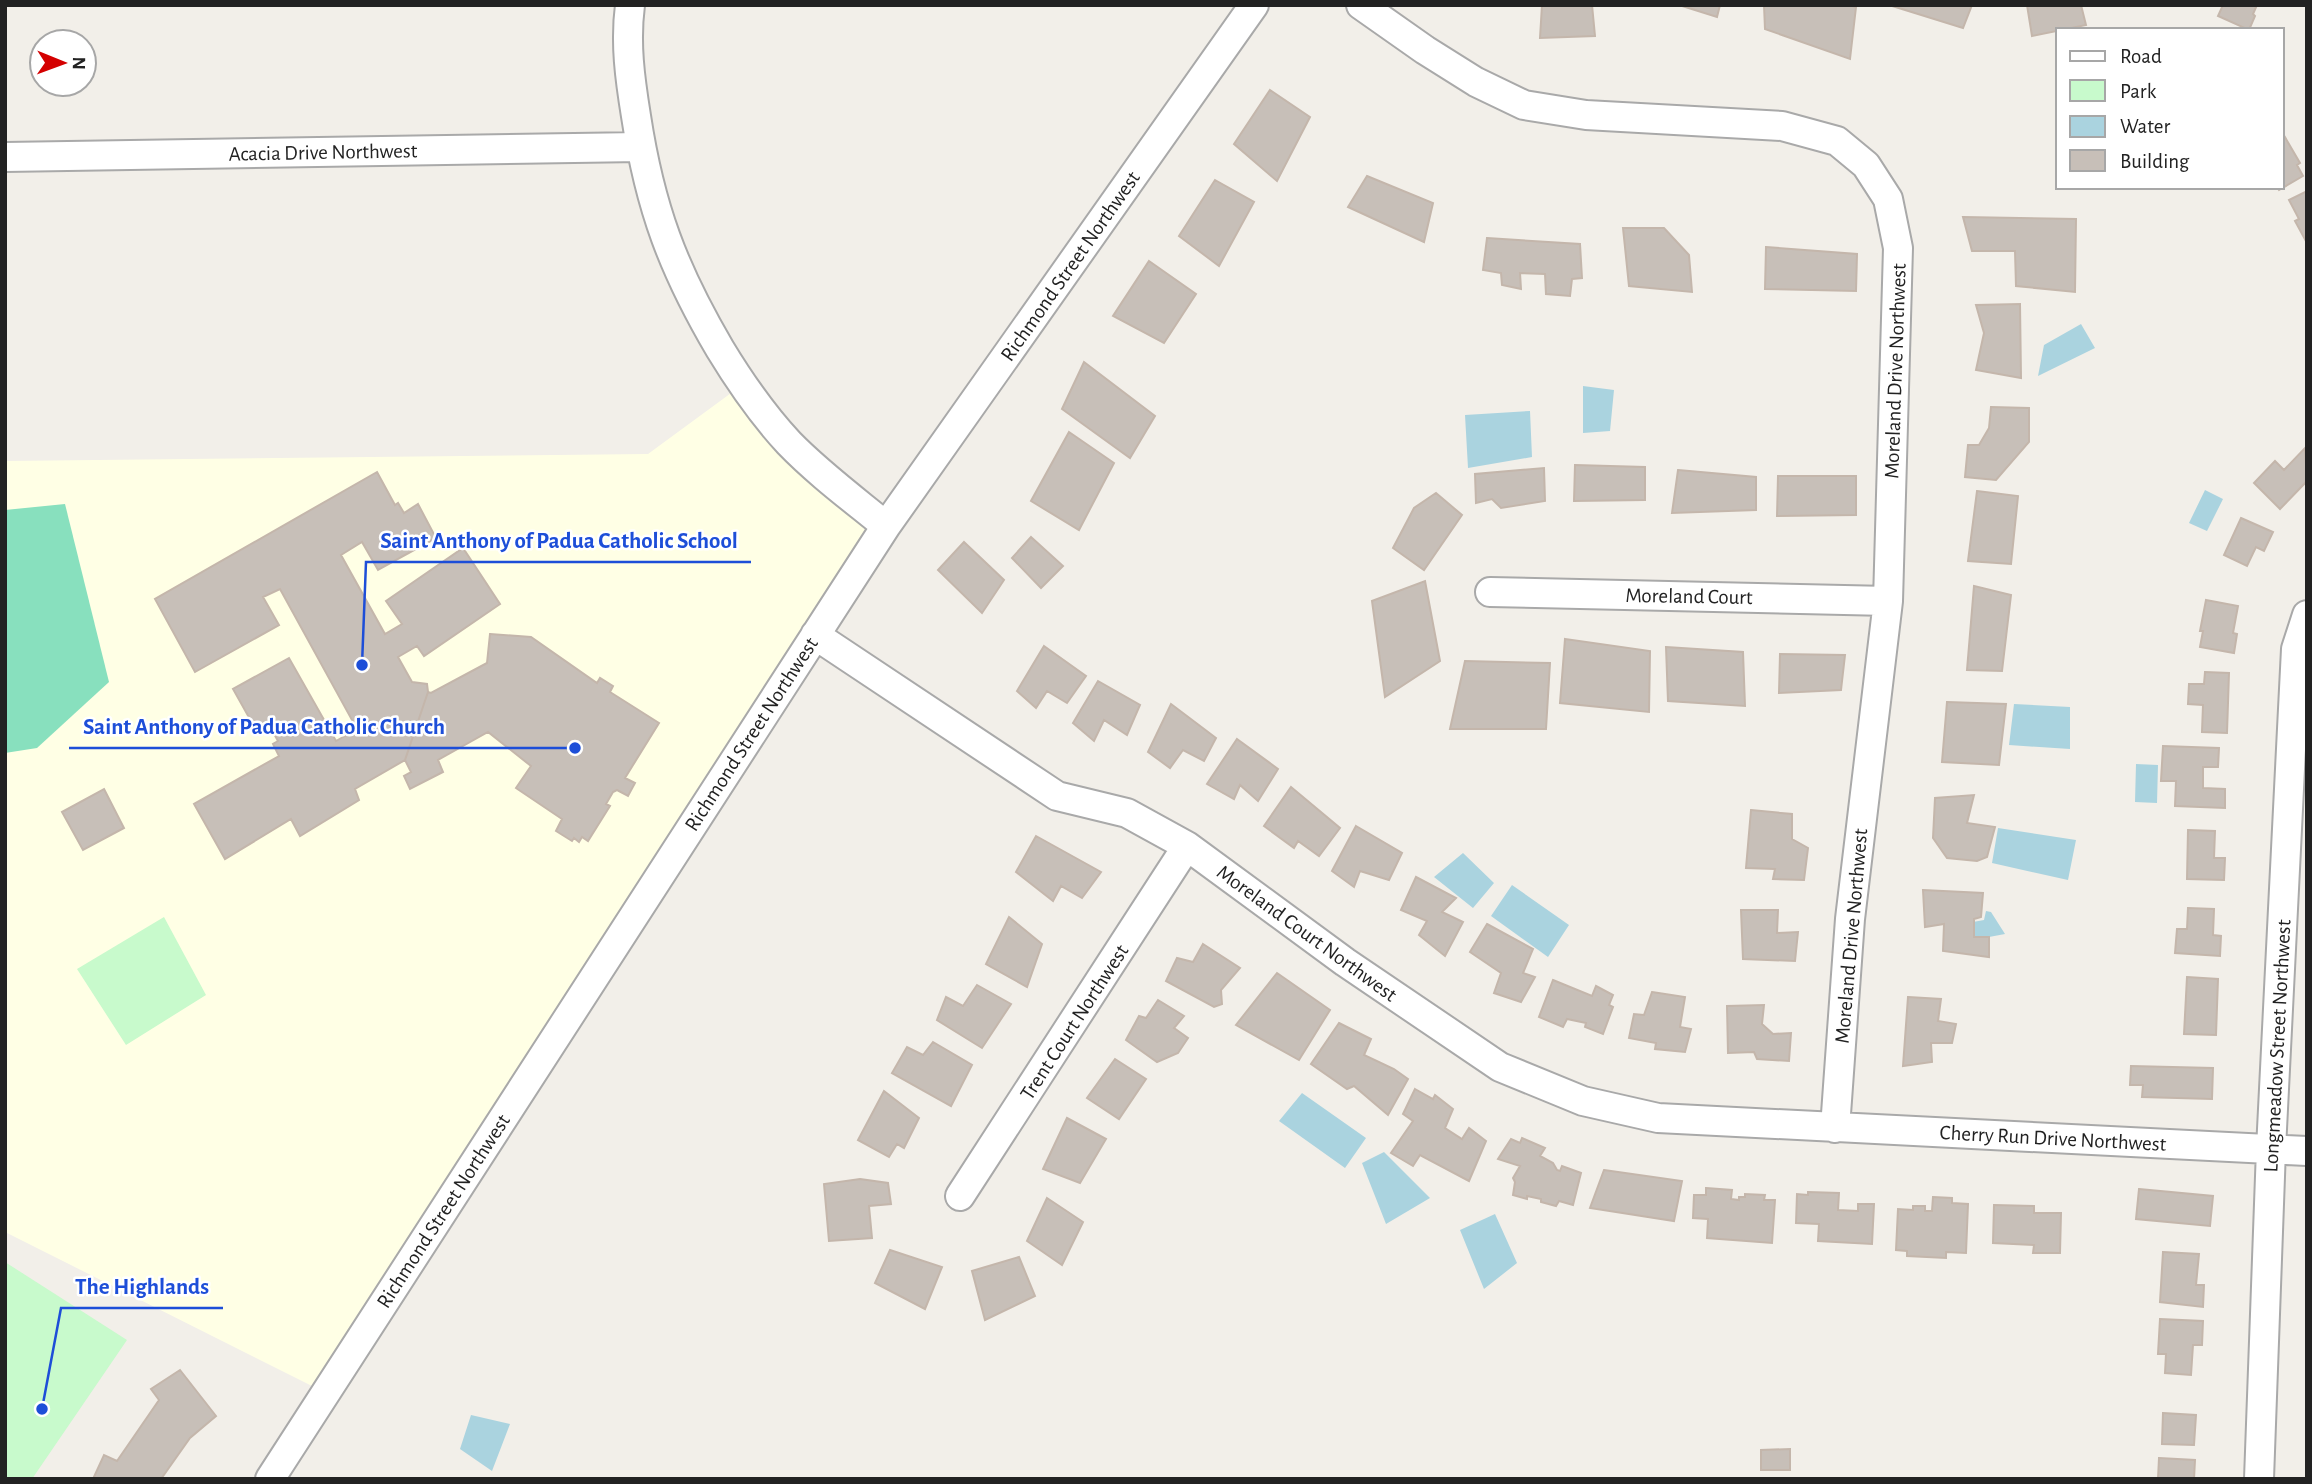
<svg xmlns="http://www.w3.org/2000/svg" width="2312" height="1484" viewBox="0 0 2312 1484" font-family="'Alegreya Sans',sans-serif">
<rect width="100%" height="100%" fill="#f2efe9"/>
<!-- education -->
<path fill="#ffffe5" d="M742,385L886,526L326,1393L5,1232V461L648,454Z"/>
<!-- park -->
<path fill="#c8facc" d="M164,917L206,995L126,1045L77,969Z
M5,1262L127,1340L32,1479H5Z"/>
<!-- pitch -->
<path fill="#88e0be" d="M65,504L109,682L37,748L5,753V510Z"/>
<!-- water -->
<path fill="#aad3df" d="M2081,324L2095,348L2038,376L2044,345Z
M1583,386L1614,390L1610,431L1583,433Z
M1530,411L1532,457L1468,468L1465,415Z
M2205,490L2223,499L2207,531L2189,523Z
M2014,704L2070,707V749L2009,745Z
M2136,764L2158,765L2157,803L2135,802Z
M1998,828L2076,840L2068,880L1992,863Z
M1463,853L1494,883L1473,908L1434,877Z
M1512,885L1569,925L1548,957L1491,916Z
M1986,911L1991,912L2005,934L1989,937H1974L1973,922L1984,920Z
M1302,1093L1366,1138L1345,1168L1279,1121Z
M1384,1152L1430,1198L1386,1224L1362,1163Z
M1495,1214L1517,1263L1484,1289L1460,1230Z
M471,1415L510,1424L492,1471L460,1449Z"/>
<!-- building -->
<path fill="#c7bfb8" stroke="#c4b6ab" stroke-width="2" d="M1542,5H1592L1595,36L1540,38Z
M1679,5H1720L1717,17Z
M1764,5H1848L1856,7L1850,59L1765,29Z
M1889,5H1972L1963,28Z
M2027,5H2081L2086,25L2032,36Z
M2223,5H2257L2253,14L2255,16L2249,30L2218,16Z
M1270,90L1310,117L1277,181L1234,144Z
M2282,132L2300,163L2297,165L2303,176L2279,190L2277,187H2282Z
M1367,176L1433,203L1424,242L1348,207Z
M1215,180L1254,202L1219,266L1179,236Z
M2307,191V243L2295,221L2299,219L2289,200Z
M1963,217L2076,219L2075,292L2016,286L2015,251H1972Z
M1623,228H1664L1689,255L1692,292L1629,286Z
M1487,238L1580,244L1582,278L1572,279L1570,296L1546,294L1545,274L1520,273L1521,289L1502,285L1501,273L1483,270Z
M1766,247L1857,254L1856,291L1765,289Z
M1149,261L1196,294L1164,343L1113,316Z
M2020,304L2021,378L1976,370L1984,333L1976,305Z
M1084,362L1155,416L1130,458L1062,409Z
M1991,407L2029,408V442L1996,480L1965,477L1968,445H1979L1989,428Z
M1069,432L1114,463L1079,530L1031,501Z
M2305,448L2307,481L2280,509L2254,483L2275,461L2284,470Z
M1575,465L1645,467V500L1574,501Z
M1544,468L1545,501L1501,508L1492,499L1476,503L1475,474Z
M1678,470L1756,477V510L1672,513Z
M377,472L395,505L398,503L404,513L418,504L436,538L378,570L362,542L341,555L385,634L402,624L386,601L463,548L500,604L424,656L417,646L398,657L412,682L427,684L428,692L405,760L355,789L359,800L300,836L291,819L225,859L194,804L279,756L273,744L278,741L267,721L255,728L233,689L289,658L336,741L357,729L280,589L263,597L279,625L195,672L155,599Z
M1778,476H1856V515L1777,516Z
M1977,491L2018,496L2011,564L1968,561Z
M1436,493L1462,515L1424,570L1393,548L1414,508Z
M2241,518L2273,532L2264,551L2256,547L2247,566L2224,555Z
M1031,537L1063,566L1041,588L1012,558Z
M964,542L1004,580L982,613L938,570Z
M1425,581L1440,661L1385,697L1372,601Z
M1974,586L2011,595L2002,671L1967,670Z
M2206,600L2238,606L2233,633L2237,634L2234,653L2200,647L2203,631H2200Z
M490,634L531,637L597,683L600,678L613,686L610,692L659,723L625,778L635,783L628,796L617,790L613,792L606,804L610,806L588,841L582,837L579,842L574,838L572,841L556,831L562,819L516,788L531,766L488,732L438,760L443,772L439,774L410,789L404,776L411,772L405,760L428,692L431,693L487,663Z
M1565,639L1650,651L1649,712L1560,703Z
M1044,646L1086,676L1067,703L1047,691L1036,708L1017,691Z
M1666,647L1743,652L1745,706L1668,701Z
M1780,654L1845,655L1841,690L1779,693Z
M1465,661L1550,663L1546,729H1450Z
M2205,672L2229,673L2227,733L2202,732L2203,705L2188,704L2189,684H2204Z
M1098,681L1140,705L1127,735L1104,720L1094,741L1073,723Z
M1947,702L2006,704L1999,765L1942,762Z
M1171,704L1216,738L1204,761L1183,750L1170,768L1148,752Z
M1237,739L1278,769L1258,801L1240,785L1234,799L1207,784Z
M2163,746L2219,748L2218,767H2203V788L2225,789V808L2175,806L2176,781H2161Z
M1291,787L1340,828L1319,856L1298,841L1294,848L1264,826Z
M104,789L124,828L83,850L62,812Z
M1974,795L1967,823L1995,827L1987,857L1977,861L1947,858L1933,838L1935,798Z
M1751,810L1792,814V839L1808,848L1804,880L1773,879L1775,869L1746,868Z
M1356,826L1402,853L1389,880L1360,871L1354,887L1332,871Z
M2188,830L2215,831L2214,858H2225L2224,880L2187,879Z
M1036,836L1101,872L1082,898L1061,886L1053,901L1016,872Z
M1416,877L1456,898L1442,912L1463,922L1445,956L1419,935L1427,921L1401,910Z
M1923,890L1983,893L1981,917L1974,919V937H1989V957L1943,951L1944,924L1925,927Z
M2188,908L2214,909L2213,935L2221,936L2220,956L2175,953L2177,929H2187Z
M1741,910H1778L1777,933L1798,932L1795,961L1743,959Z
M1009,917L1042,944L1027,987L986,964Z
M1487,924L1533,949L1523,973L1535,977L1521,1002L1494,993L1501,973L1470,952Z
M1203,944L1240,968L1221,990L1222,1004L1214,1007L1166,981L1177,958L1193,962Z
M1277,973L1330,1010L1299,1060L1236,1025Z
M2187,977L2218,979L2216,1035L2184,1034Z
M1553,980L1592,996L1596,986L1613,995L1609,1005L1613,1007L1603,1034L1585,1027L1586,1023L1567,1019L1563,1027L1539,1017Z
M977,985L1011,1004L982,1048L937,1020L946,997L963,1006Z
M1652,992L1685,997L1680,1027L1691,1029L1685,1052L1655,1049L1656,1043L1629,1038L1634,1014L1644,1015Z
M1908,997L1941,999L1938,1021L1956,1024L1952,1043H1931L1932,1062L1903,1066Z
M1158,1000L1184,1016L1174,1028L1188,1038L1178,1053L1157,1062L1126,1040L1139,1016L1146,1018Z
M1764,1005L1762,1024L1773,1034L1791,1033L1789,1061L1757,1059L1754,1052L1728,1053L1727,1006Z
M1339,1023L1371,1039L1364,1055L1394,1069L1408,1079L1388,1115L1354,1086L1347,1089L1311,1064Z
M933,1042L972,1065L951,1106L892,1073L907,1047L923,1055Z
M1115,1059L1146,1079L1119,1119L1087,1098Z
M2131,1066L2213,1068L2212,1099L2142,1097L2143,1085H2130Z
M1415,1089L1433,1099L1435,1095L1453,1109L1445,1128L1462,1139L1469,1128L1486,1141L1469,1181L1420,1155L1413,1166L1391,1153L1413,1121L1403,1114Z
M884,1091L919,1118L904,1148L897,1144L889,1157L858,1140Z
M1067,1118L1106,1139L1080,1183L1043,1169Z
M1522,1138L1545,1148L1540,1156L1553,1163L1557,1170L1560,1171L1562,1166L1581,1173L1573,1205L1559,1201L1556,1206L1541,1202V1199L1527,1196V1199L1513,1195L1515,1182L1513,1178L1520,1166L1498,1159L1511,1139L1520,1143Z
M1604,1170L1682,1181L1674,1221L1590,1208Z
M860,1179L888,1183L891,1204L869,1206L872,1238L829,1241L824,1184Z
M1706,1188L1732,1190L1731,1199L1739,1200V1197H1745V1194L1765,1195L1764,1200H1775L1772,1243L1707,1238L1708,1219L1693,1218L1694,1195H1706Z
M2139,1189L2213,1196L2210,1226L2136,1219Z
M1808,1192L1839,1193L1838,1210L1858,1211V1204H1874L1872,1244L1818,1241L1819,1224L1796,1223L1797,1194L1808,1195Z
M1933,1197L1952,1198V1203L1968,1204L1966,1253L1946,1252V1258L1907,1256V1251L1896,1250L1898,1209L1913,1210V1206H1925V1211H1932Z
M1047,1198L1083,1222L1062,1265L1027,1241Z
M1994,1205L2034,1206V1213H2061L2060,1253H2033L2034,1245L1993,1243Z
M890,1250L942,1267L925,1309L875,1283Z
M2163,1252L2199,1254L2196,1285H2204L2203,1307L2160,1302Z
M1019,1257L1035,1296L985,1320L972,1271Z
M2160,1319L2203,1321L2202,1345H2193L2191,1375L2165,1373L2166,1354H2158Z
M180,1370L216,1416L190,1438L161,1479H93L104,1455L117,1461L159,1400L151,1389Z
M2163,1413L2196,1415L2194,1445L2162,1444Z
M1790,1449V1470H1761V1450Z
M2159,1458L2195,1460L2194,1479H2158Z"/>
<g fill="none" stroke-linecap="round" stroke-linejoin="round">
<defs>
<path id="minor" d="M630,5C625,43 630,79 636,116C650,208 673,269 720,349C740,382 762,414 789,443C818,473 853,499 886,526
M1361,5L1425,50L1476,82L1524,105L1586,115L1782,126L1837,141L1866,165L1888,199L1898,248L1888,601L1850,919L1835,1128
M5,157L640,147
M1490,592L1888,601
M815,635L1057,796L1127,813L1187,846L1345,962L1500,1067L1583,1101L1658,1118L2307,1151
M960,1196L1187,846
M270,1479L886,526L1254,5
M2259,1479L2271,1149L2296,649L2307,615"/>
</defs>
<!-- minor casing -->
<use href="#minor" stroke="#a9a9a9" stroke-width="32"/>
<!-- minor -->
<use href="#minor" stroke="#fff" stroke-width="28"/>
</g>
<g text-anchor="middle" stroke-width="5" stroke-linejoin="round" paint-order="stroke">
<!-- street labels -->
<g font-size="21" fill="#222" stroke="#fff">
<text transform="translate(323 152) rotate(-1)" y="7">Acacia Drive Northwest</text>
<text transform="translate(1070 266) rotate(-55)" y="7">Richmond Street Northwest</text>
<text transform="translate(1895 371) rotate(-88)" y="7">Moreland Drive Northwest</text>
<text transform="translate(1689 596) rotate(1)" y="7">Moreland Court</text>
<text transform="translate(751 734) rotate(-57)" y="7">Richmond Street Northwest</text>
<text transform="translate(1307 933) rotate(36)" y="7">Moreland Court Northwest</text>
<text transform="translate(1851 936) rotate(-85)" y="7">Moreland Drive Northwest</text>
<text transform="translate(1074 1022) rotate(-57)" y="7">Trent Court Northwest</text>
<text transform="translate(2277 1046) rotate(-87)" y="7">Longmeadow Street Northwest</text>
<text transform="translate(2053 1138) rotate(3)" y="7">Cherry Run Drive Northwest</text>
<text transform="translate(443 1211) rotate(-57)" y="7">Richmond Street Northwest</text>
</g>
</g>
<!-- callouts -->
<path fill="none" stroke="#1d4ed8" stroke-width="2.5" d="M362 665L366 562H751M575 748L459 748H69M42 1409L61 1308H223"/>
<g fill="#1d4ed8" stroke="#fff" stroke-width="2.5">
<circle cx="362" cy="665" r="7"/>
<circle cx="575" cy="748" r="7"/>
<circle cx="42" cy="1409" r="7"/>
</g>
<g font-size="23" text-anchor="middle" font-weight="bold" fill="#1d4ed8" stroke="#fff" stroke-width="5" stroke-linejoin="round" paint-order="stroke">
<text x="559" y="548">Saint Anthony of Padua Catholic School</text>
<text x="264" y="734">Saint Anthony of Padua Catholic Church</text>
<text x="142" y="1294">The Highlands</text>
</g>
<!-- border -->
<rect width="2312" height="1484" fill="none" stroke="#222222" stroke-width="14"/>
<!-- legend -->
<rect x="2056" y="28" width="228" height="161" fill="#ffffff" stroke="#a7a7a7" stroke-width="2"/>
<rect x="2070" y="51" width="35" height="10" fill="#ffffff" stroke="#a7a7a7" stroke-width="2"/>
<text x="2120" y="63" font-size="21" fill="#222222">Road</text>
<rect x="2070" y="80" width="35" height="21" fill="#c8facc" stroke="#a7a7a7" stroke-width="2"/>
<text x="2120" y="98" font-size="21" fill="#222222">Park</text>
<rect x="2070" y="116" width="35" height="21" fill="#aad3df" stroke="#a7a7a7" stroke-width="2"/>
<text x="2120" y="133" font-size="21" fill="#222222">Water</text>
<rect x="2070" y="150" width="35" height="21" fill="#c7bfb8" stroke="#a7a7a7" stroke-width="2"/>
<text x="2120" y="168" font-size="21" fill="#222222">Building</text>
<!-- north arrow -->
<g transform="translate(63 63) rotate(91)"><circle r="33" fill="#ffffff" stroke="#a7a7a7" stroke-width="2"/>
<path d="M0-5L12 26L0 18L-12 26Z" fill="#d40000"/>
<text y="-10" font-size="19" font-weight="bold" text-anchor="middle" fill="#222222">N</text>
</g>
</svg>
